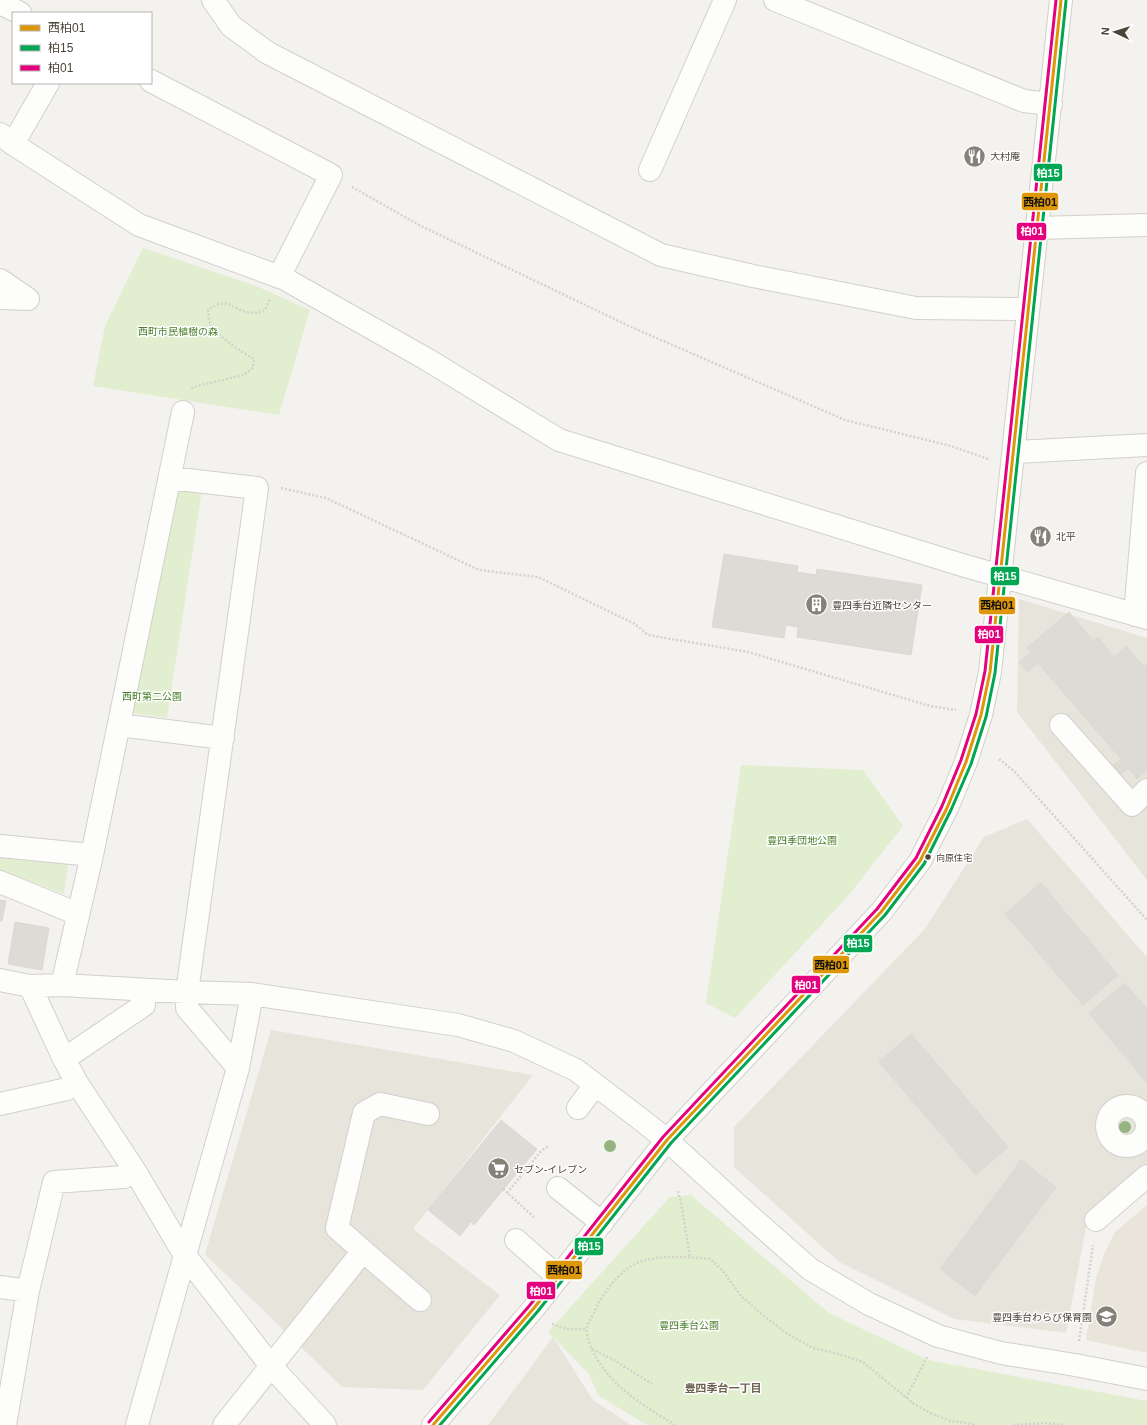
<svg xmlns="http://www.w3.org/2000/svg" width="1147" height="1425" viewBox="0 0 1147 1425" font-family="Arial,'Noto Sans JP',sans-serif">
<rect width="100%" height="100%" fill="#f4f2ee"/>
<!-- residential -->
<path fill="#e7e4dc" d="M1019,599L1147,638V880L1017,712Z
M1027,819L1147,957V1164L1088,1217L1066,1333L954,1319L839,1262L734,1167V1127L924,930L984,837Z
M271,1030L533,1075L413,1229L500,1295L423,1390L342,1387L205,1254Z
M553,1337L593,1400L631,1425H488Z"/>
<!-- education -->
<path fill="#eae5da" d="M1147,1205V1353L1086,1340L1096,1278L1104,1254L1115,1232Z"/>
<!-- green -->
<path fill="#e1eecf" d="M143,248L256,286L310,310L279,415L93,386L105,326Z
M175,486L202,490L167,718L130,713Z
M741,765L863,770L903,826L848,896L735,1018L706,1003Z
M0,857L68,864L64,894L0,870Z
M691,1195L829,1313L928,1360L1147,1401V1425H647L599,1396L588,1373L548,1332L670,1197Z"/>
<!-- building -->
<path fill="#dedbd6" stroke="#dcd9d4" d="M724,554L798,566L797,572L816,575L817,569L922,585L911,655L797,637L798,627L786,625L784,638L712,627Z
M1069,612L1093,641L1098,637L1114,657L1126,646L1144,667L1147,664V770L1137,779L1128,768L1117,777L1110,768L1121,759L1038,663L1028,672L1019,662L1031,652L1027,648Z
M1041,883L1118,975L1083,1005L1005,914Z
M0,900L6,901L2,921H0Z
M15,922L49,928L42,970L8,964Z
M1125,983L1147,1009V1083L1089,1013Z
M911,1034L1008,1147L976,1175L879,1062Z
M501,1120L537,1149L474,1225L471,1222L460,1236L428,1210Z
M1021,1160L1056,1187L975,1296L940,1269Z"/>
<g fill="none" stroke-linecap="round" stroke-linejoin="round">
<defs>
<path id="minor" d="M213,0L231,26L268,53L661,255L753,276L916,308L1028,309
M775,0L1024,101L1051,104
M0,3L20,13
M151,81L331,175L279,277
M0,134L13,144L139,225L285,279L428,360L559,440L962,565L1147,618
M13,144L48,83
M650,170L725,0
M1037,228L1147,225
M0,280L28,299L0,298
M1014,452L1147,445
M170,478L257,488L187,992V1008L238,1068
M1135,615L1147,473
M119,725L223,738
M1061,725L1132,805L1147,790
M0,846L92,855
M0,882L78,914
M0,980L30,986L62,985L187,992L252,994L458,1025L514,1041L576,1070L639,1118L667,1140L751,1217L810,1269L869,1304L938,1336L1001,1353L1075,1365L1147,1379
M62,985L92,855L183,412
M30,986L64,1059L77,1083L135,1171L184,1254L271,1366L325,1425
M64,1059L144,1005L143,990
M0,1104L67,1089L77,1083
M1107 1126a20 20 0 1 1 40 0a20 20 0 1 1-40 0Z
M578,1108L595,1085
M558,1188L602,1223
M1096,1220L1147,1176
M516,1240L558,1277
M363,1251L420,1300
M0,1287L28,1291
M5,1425L28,1291L54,1182L124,1177L135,1171
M137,1425L238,1068L252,994
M224,1425L363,1251L337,1228L364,1113L380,1104L428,1114
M433,1425L534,1308L667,1140L881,912L920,861L947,808L966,762L981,715L990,672L1061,0"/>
</defs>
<!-- minor casing -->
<use href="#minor" stroke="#d2d0cb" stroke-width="24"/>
<!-- path -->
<path stroke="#d3d2cc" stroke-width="2.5" stroke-dasharray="2 2" stroke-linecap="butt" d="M352,187L419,225L629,326L845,420L951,446L988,459
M192,389L193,387L244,375L253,368L254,359C242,352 215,335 210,323C208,319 209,313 208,310C230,294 232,312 253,313C256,314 261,311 265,310L270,299
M281,488L326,498L479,570L538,577L635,624L648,635L748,652L930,706L956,710
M999,759L1014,771L1147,920
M503,1189L534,1217
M678,1191L681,1203L690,1257
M507,1193L542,1150L549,1146
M552,1324L567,1329H586
M1079,1341L1093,1245
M592,1349L614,1360L652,1384
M906,1398L927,1357
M675,1425C646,1407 615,1389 597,1359C593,1353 585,1335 587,1328C587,1324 590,1320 592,1317C601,1296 615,1275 635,1264C654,1254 690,1257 710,1259L723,1271L741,1296L765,1317L786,1333L813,1348L835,1353L863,1362L914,1404L930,1413L950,1421L961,1422L975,1425
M1013,1425L1047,1423L1063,1425"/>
<!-- minor -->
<use href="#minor" stroke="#fdfdfc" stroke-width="22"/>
<defs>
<path id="bus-1" d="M433,1425L534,1308L667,1140L881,912L920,861L947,808L966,762L981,715L990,672L1061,0"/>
<path id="bus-2" d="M440,1425L538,1311L671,1143L885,915L924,864L951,810L971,764L986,717L995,673L1066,1"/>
<path id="bus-3" d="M429,1422L530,1305L663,1137L877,909L916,858L942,806L961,760L976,714L985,671L1056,0"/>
</defs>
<!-- bus-1 casing -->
<use href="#bus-1" stroke="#fff" stroke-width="6"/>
<!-- bus-2 casing -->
<use href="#bus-2" stroke="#fff" stroke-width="6"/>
<!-- bus-3 casing -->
<use href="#bus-3" stroke="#fff" stroke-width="6"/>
<!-- bus-1 -->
<use href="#bus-1" stroke="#dd9709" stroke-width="3"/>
<!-- bus-2 -->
<use href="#bus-2" stroke="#00a651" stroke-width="3"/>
<!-- bus-3 -->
<use href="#bus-3" stroke="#e5007d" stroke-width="3"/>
</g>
<!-- trees -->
<g fill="#96b382">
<circle cx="1125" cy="1127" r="6"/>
<circle cx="610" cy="1146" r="6"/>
</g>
<!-- icons -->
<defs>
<symbol id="restaurant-disc" viewBox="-11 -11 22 22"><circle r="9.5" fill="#868178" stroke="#fff"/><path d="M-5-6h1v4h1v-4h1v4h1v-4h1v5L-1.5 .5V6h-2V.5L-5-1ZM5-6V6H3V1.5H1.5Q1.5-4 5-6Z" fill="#fff"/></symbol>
<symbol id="building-disc" viewBox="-11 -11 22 22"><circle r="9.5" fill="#868178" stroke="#fff"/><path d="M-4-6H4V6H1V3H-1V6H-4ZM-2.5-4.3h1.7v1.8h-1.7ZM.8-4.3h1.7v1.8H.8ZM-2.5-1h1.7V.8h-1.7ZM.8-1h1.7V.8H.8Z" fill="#fff"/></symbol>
<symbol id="supermarket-disc" viewBox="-11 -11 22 22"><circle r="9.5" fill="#868178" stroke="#fff"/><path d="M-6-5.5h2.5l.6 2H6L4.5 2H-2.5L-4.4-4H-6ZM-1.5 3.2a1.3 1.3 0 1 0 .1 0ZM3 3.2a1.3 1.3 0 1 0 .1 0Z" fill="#fff"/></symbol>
<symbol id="school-disc" viewBox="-11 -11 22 22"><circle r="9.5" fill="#868178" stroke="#fff"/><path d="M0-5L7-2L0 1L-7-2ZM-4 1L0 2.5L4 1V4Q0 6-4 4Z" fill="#fff"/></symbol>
</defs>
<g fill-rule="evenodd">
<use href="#restaurant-disc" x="962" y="144" width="25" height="25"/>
<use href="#restaurant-disc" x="1028" y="524" width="25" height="25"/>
<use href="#building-disc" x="804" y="592" width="25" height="25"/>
<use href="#supermarket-disc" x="486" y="1156" width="25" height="25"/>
<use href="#school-disc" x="1094" y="1304" width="25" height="25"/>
</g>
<!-- markers -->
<circle fill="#4b4439" stroke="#fff" stroke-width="1.5" cx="928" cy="857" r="3.5"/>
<g text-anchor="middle" stroke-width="3" stroke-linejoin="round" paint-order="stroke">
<!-- bus labels -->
<g font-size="9" fill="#4b4439" stroke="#fff" text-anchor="start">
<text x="936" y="861">向原住宅</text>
</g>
<!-- poi labels -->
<g font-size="10" fill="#4b4439" stroke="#fff" text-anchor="start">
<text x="990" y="160">大村庵</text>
<text x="1056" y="540">北平</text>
<text x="832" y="609">豊四季台近隣センター</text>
<text x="514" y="1173">セブン-イレブン</text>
<text x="1092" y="1321" text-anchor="end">豊四季台わらび保育園</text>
</g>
<!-- park labels -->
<g font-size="10" fill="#4a7f2a" stroke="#fff">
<text x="178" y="335">西町市民植樹の森</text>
<text x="152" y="700">西町第二公園</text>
<text x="802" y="844">豊四季団地公園</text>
<text x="689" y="1329">豊四季台公園</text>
</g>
<!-- neighbourhood labels -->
<g font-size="11" font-weight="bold" fill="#6e6250" stroke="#fff">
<text x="723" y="1392">豊四季台一丁目</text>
</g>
</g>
<g stroke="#fff" stroke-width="1.5">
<rect x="1033" y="163" width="30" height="19" rx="4" fill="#00a651"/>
<rect x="1021" y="192" width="38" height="19" rx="4" fill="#dd9709"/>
<rect x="1016" y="222" width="31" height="19" rx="4" fill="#e5007d"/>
<rect x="990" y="566" width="30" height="20" rx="4" fill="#00a651"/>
<rect x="978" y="596" width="38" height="19" rx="4" fill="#dd9709"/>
<rect x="974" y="625" width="30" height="19" rx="4" fill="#e5007d"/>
<rect x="843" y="934" width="30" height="19" rx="4" fill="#00a651"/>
<rect x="812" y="955" width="38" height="19" rx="4" fill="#dd9709"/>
<rect x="791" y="975" width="30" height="19" rx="4" fill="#e5007d"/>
<rect x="574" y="1237" width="30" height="19" rx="4" fill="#00a651"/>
<rect x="545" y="1260" width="38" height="20" rx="4" fill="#dd9709"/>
<rect x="526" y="1281" width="30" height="19" rx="4" fill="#e5007d"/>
</g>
<g font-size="11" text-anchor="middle" font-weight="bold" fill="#fff">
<text x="1048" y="177">柏15</text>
<text x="1032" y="235">柏01</text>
<text x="1005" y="580">柏15</text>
<text x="989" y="638">柏01</text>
<text x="858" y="947">柏15</text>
<text x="806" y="989">柏01</text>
<text x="589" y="1250">柏15</text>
<text x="541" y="1295">柏01</text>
</g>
<g font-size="11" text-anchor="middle" font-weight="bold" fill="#111">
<text x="1040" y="206">西柏01</text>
<text x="997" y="609">西柏01</text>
<text x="831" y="969">西柏01</text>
<text x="564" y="1274">西柏01</text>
</g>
<!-- legend -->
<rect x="12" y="12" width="140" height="72" fill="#ffffff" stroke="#b7b4b0"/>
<rect x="20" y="25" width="20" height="6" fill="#dd9709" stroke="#b7b4b0"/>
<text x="48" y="32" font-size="12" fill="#4b4439">西柏01</text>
<rect x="20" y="45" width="20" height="6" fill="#00a651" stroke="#b7b4b0"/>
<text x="48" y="52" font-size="12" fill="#4b4439">柏15</text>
<rect x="20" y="65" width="20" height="6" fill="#e5007d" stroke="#b7b4b0"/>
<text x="48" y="72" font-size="12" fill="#4b4439">柏01</text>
<!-- north arrow -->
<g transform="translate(1115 32) rotate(274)" stroke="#ffffff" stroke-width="3" paint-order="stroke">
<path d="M0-3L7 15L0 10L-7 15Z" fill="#4b4439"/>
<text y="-6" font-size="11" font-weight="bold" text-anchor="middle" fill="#4b4439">N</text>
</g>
</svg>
